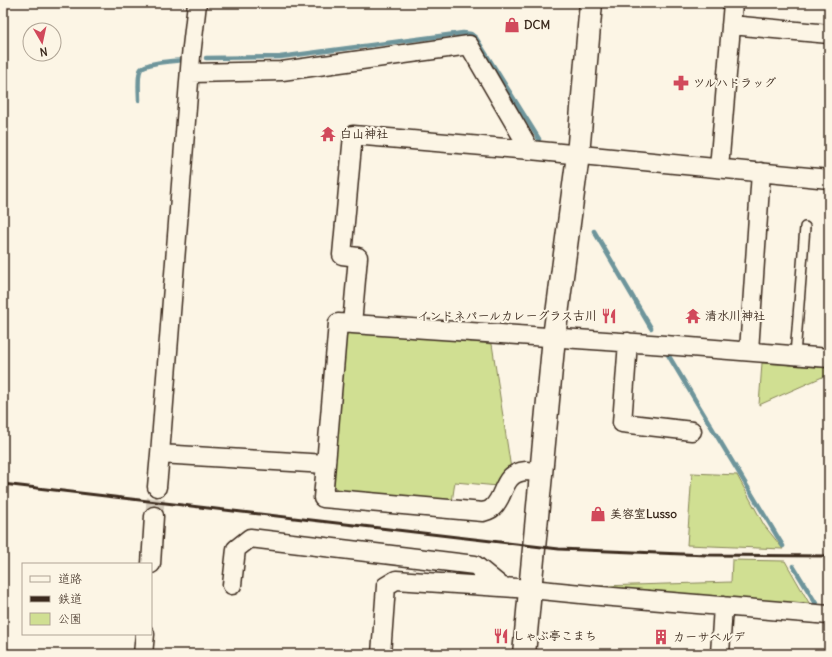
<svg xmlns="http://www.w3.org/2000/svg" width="832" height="657" viewBox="0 0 832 657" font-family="Delius,'Klee One',sans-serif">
<rect width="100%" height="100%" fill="#fcf5e5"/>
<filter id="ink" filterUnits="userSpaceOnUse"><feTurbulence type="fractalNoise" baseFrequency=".025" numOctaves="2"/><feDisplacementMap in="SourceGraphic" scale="8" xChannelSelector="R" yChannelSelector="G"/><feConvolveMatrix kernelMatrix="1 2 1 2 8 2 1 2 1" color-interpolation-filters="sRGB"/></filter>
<g filter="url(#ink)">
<!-- green -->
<path fill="#d0df92" stroke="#868458" d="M346,330L492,344L511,469L498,486L455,482L452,502L339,492L333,485Z
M762,363L829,368V374L759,405Z
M692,473L737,475L764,525L783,549L687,545Z
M732,560L785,561L812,608L569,587L731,582Z"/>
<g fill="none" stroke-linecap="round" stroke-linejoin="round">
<!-- stream -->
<path stroke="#6e959b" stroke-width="4.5" d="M206,58L280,57L463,33L471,34L476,38L539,139
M139,100C139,93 137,74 141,69C146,62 176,61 185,60
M594,231L651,328
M667,353L783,546
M793,566L820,610"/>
<!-- street-tunnel -->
<path stroke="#d5ccbd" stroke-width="18" stroke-dasharray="18 9" stroke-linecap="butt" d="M154,516L157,487"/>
<defs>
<path id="lane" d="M795,355L805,227"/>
<path id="street" d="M197,3L191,56L160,454L326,464L323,498L483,512C486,511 490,510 492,508C506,497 501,473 526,471C531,471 537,473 542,473
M731,25L829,34
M191,73L282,71L469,45L530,150L829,179
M719,168L733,3
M352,324L358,257L342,255L353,135L530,150
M628,342L622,423L692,431
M749,351L761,172
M326,464L338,323L665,345L829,358
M157,487L160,454
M151,564L154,516
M232,585L236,549L250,538L475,565L502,587
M143,654L145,634
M381,654L386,586L396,580L531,589L601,596L829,615
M720,654L723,606"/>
<path id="secondary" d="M524,654L554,337L578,155L591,3"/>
</defs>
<!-- lane casing -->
<use href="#lane" stroke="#3b2a1e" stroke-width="12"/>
<!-- street casing -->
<use href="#street" stroke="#3b2a1e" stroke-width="21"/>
<!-- secondary casing -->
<use href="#secondary" stroke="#3b2a1e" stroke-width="25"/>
<!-- lane -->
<use href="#lane" stroke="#fcf5e5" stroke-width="9"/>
<!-- street -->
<use href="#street" stroke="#fcf5e5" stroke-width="18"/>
<!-- secondary -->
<use href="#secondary" stroke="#fcf5e5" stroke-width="22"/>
<!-- rail -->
<path stroke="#3b2a1e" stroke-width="3" d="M3,484L559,549L707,555L829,556"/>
</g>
</g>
<!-- icons -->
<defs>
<symbol id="shop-bare" viewBox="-9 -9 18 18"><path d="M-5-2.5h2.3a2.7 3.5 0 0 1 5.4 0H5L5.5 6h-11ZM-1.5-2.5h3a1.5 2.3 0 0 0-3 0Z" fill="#d1495b" stroke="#fcf5e5" stroke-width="2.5" paint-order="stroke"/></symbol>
<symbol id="pharmacy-bare" viewBox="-9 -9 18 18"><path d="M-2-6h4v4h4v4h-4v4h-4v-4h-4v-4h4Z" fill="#d1495b" stroke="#fcf5e5" stroke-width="2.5" paint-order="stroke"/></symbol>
<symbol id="temple-bare" viewBox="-9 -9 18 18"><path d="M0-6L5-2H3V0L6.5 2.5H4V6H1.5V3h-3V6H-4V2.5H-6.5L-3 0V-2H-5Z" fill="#d1495b" stroke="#fcf5e5" stroke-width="2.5" paint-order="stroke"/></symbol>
<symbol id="restaurant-bare" viewBox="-9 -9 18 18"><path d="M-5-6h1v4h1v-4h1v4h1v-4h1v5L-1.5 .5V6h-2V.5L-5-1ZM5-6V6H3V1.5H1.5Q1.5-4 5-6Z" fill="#d1495b" stroke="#fcf5e5" stroke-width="2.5" paint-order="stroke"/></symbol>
<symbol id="building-bare" viewBox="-9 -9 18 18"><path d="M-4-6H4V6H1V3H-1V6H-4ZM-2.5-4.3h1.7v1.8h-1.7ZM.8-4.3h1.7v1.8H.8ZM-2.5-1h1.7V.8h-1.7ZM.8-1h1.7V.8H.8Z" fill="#d1495b" stroke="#fcf5e5" stroke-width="2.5" paint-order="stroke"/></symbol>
</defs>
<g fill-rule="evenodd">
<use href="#shop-bare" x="501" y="14" width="22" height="22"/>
<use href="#pharmacy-bare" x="670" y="72" width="22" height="22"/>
<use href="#temple-bare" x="317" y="123" width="22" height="22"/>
<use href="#restaurant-bare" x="598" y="305" width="22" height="22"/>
<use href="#temple-bare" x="682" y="305" width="22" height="22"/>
<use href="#shop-bare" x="587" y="503" width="22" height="22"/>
<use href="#restaurant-bare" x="490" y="625" width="22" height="22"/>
<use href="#building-bare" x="650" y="626" width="22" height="22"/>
</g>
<g text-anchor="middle" stroke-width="4" stroke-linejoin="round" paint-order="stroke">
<!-- poi labels -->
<g font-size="12" font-weight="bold" fill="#3b2a1e" stroke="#fcf5e5" text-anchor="start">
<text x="524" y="29">DCM</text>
<text x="693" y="87">ツルハドラッグ</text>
<text x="340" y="138">白山神社</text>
<text x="597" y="320" text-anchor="end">インドネパールカレーグラス古川</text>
<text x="705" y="320">清水川神社</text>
<text x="610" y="518">美容室Lusso</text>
<text x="513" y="640">しゃぶ亭こまち</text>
<text x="673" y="641">カーサベルデ</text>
</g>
</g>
<!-- margin -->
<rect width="832" height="657" fill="none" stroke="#fcf5e5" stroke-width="16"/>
<rect x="8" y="8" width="816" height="641" fill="none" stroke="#3b2a1e" stroke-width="1.5" filter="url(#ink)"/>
<!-- legend -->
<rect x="22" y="563" width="130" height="72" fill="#fcf5e5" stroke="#afa495"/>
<rect x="30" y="576" width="20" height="6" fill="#fcf5e5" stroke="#afa495"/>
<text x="58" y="583" font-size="12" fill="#3b2a1e">道路</text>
<rect x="30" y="596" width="20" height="6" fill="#3b2a1e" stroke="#afa495"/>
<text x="58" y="603" font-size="12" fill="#3b2a1e">鉄道</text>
<rect x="30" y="613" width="20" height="12" fill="#d0df92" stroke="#afa495"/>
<text x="58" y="623" font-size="12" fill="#3b2a1e">公園</text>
<!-- north arrow -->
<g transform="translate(42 42) rotate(171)"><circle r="19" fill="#fcf5e5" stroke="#afa495"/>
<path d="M0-3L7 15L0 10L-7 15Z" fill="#d1495b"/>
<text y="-6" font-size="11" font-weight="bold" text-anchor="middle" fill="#3b2a1e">N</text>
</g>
</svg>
